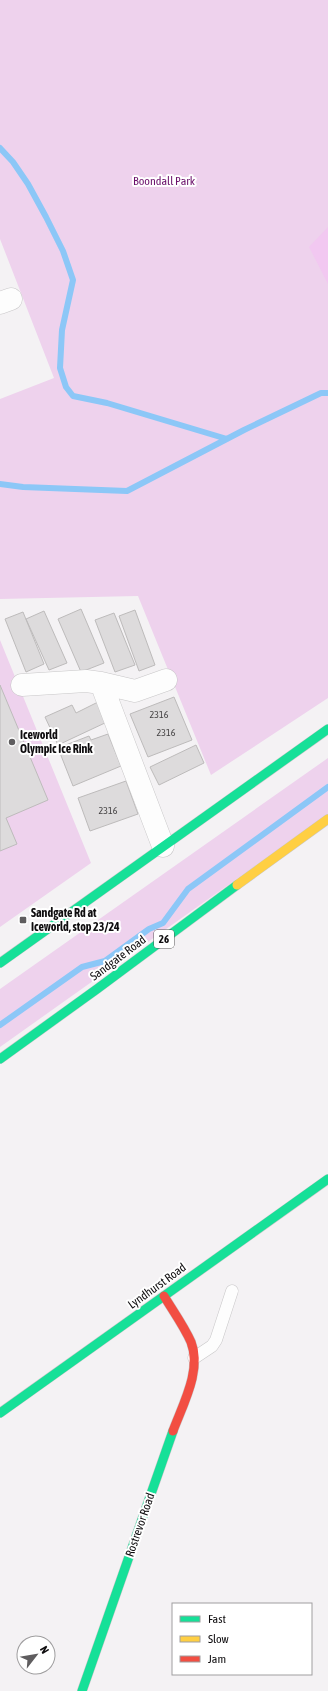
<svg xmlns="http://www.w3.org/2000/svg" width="328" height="1691" viewBox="0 0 328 1691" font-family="'Asap Condensed',sans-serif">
<rect width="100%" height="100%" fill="#f4f2f4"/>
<!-- green -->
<path fill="#eed2ed" d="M0,0H328V698L211,775L138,596L0,599V399L54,378L0,239Z
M0,640L91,863L0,927Z
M328,758V814L0,1047V989Z"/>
<!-- forest -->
<path fill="#f2c8f1" d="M328,227V284L309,247Z"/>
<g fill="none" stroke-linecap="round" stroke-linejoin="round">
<!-- stream -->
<path stroke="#8cc7f7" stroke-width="6" d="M0,148L13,162L28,184L46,217L63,251L73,280L62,330L60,368L66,387L73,396L107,403L227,439
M0,484L23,487L127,491L244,430L321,393H328
M0,1025L82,967L105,961L149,929L163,923L188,889L328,787"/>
</g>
<!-- building -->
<path fill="#dddbdc" stroke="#bdbbbb" d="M81,609L104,663L81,672L58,619Z
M135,610L155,665L139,671L119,616Z
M44,611L67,663L49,670L26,619Z
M23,612L44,664L26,672L5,619Z
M114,613L135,665L115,672L95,620Z
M0,685L48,800L6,818L17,844L0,851Z
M174,697L192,740L148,757L130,714Z
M98,702L107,722L58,745L45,717L72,705L76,713Z
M108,734L121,766L73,786L58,748L89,736L91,740Z
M196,745L204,763L159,785L150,767Z
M126,781L138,814L90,831L78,798Z"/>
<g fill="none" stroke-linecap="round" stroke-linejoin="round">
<defs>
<path id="lane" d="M194,1358L212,1346L216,1340L232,1291"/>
<path id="street" d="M0,303L11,299
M101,683L135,691L166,680
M22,685L86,681L101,683L163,846"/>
<path id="fast" d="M0,963L328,729
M0,1059L97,989L237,885
M0,1413L328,1179
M82,1691L173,1431"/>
<path id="slow" d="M237,885L328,819"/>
<path id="jam" d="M164,1296C173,1311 184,1326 191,1342C202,1370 183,1404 173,1431"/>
</defs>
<!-- lane casing -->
<use href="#lane" stroke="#c8c7c8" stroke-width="13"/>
<!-- street casing -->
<use href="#street" stroke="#c8c7c8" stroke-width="23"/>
<!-- fast casing -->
<use href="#fast" stroke="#c8c7c8" stroke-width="10"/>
<!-- slow casing -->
<use href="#slow" stroke="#c8c7c8" stroke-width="10"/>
<!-- jam casing -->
<use href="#jam" stroke="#c8c7c8" stroke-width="10"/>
<!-- lane -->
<use href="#lane" stroke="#fdfdfd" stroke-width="12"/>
<!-- street -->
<use href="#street" stroke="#fdfdfd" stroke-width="22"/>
<!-- fast -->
<use href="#fast" stroke="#16e098" stroke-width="9"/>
<!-- slow -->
<use href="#slow" stroke="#ffcf43" stroke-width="9"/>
<!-- jam -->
<use href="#jam" stroke="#f24e42" stroke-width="9"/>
</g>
<!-- markers -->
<g fill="#5f5d5f" stroke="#fff" stroke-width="1.5">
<circle cx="12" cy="742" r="4"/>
<rect x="19" y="916" width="8" height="8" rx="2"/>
</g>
<g text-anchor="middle" stroke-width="4" stroke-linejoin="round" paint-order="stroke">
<!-- number labels -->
<g font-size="10" fill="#444243">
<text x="159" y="718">2316</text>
<text x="166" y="736">2316</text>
<text x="108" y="814">2316</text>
</g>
<!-- shield labels -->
<rect fill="#fff" stroke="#575657" stroke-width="1" x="154" y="930" width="20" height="18" rx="3"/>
<g font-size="11" font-weight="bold" fill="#0f0d0f">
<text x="164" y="943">26</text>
</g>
<!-- park labels -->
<g font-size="12" fill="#6b116b" stroke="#fff">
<text x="164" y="185">Boondall Park</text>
</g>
<!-- poi labels -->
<g font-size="12" font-weight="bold" fill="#0f0d0f" stroke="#fff" text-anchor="start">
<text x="20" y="739">Iceworld<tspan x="20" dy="14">Olympic Ice Rink</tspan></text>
<text x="31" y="917">Sandgate Rd at<tspan x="31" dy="14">Iceworld, stop 23/24</tspan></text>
</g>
<!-- street labels -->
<g font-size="12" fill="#0f0d0f" stroke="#fff">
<text transform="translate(118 958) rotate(-37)" y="4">Sandgate Road</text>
<text transform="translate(157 1286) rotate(-36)" y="4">Lyndhurst Road</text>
<text transform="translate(140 1525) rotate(-71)" y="4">Rostrevor Road</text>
</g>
</g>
<!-- legend -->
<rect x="172" y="1603" width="140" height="72" fill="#ffffff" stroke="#9f9e9f"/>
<rect x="180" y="1616" width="20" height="6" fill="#16e098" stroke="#9f9e9f"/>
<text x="208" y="1623" font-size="12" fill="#0f0d0f">Fast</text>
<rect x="180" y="1636" width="20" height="6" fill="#ffcf43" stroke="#9f9e9f"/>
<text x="208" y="1643" font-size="12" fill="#0f0d0f">Slow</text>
<rect x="180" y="1656" width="20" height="6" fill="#f24e42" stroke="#9f9e9f"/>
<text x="208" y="1663" font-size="12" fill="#0f0d0f">Jam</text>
<!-- north arrow -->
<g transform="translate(36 1655) rotate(59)"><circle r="19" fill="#ffffff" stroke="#9f9e9f"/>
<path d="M0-3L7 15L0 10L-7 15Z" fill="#5f5d5f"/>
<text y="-6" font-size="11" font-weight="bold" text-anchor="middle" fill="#0f0d0f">N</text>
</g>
</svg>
